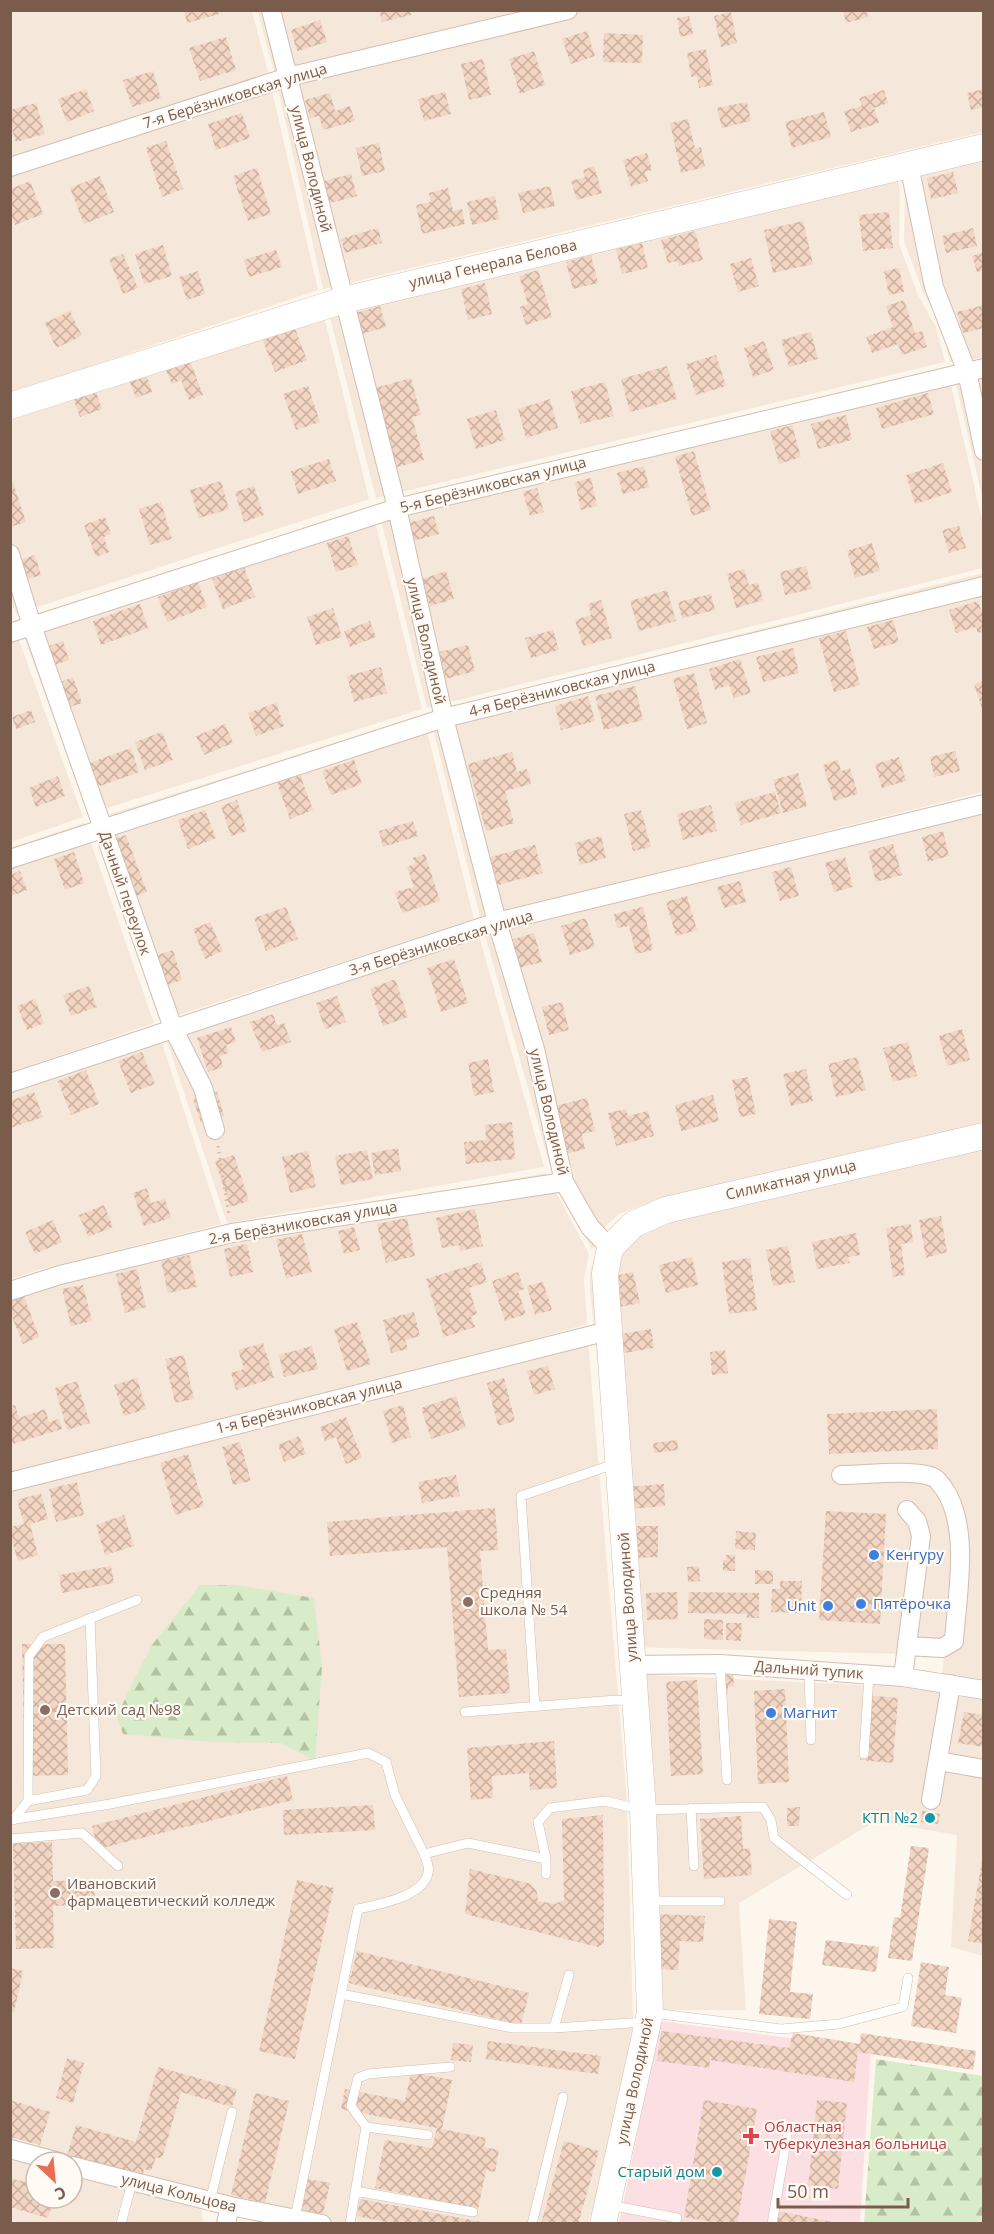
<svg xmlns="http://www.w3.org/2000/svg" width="994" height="2234" viewBox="0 0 994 2234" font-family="'Open Sans',sans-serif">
<defs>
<pattern id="forest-firs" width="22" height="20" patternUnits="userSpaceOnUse" patternTransform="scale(1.5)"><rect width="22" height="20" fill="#d8ecc9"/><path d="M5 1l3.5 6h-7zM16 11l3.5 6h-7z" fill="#b4c2a5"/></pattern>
<pattern id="building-cross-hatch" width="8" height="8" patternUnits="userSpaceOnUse" patternTransform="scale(1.5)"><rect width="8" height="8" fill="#f3d5c3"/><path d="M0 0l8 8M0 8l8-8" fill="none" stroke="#cab0a1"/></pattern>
</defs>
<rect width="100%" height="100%" fill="#fdf6ec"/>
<!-- residential -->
<path fill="#f5e8da" d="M257,10L547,11L275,74Z
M10,11H252L269,76L11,162Z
M573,11H983V132L323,289L276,80Z
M270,82L318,290L11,393L10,168Z
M983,137V357L962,362H950L941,325L923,292L904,241L905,188L895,158Z
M890,159L900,187L899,244L918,295L936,327L945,362L376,498L324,294Z
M319,296L369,499L16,614L10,597V401Z
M983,361V501L952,366Z
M947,368L983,524V568L427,708L377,504Z
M371,506L422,709L88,814L18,620Z
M983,573V792L480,917L429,713Z
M12,621L83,817L11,842L10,622Z
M423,715L474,919L160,1021L91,820Z
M983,798V1126L662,1198L619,1214L606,1225L592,1249L551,1170L482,924Z
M84,823L154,1023L11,1072L10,848Z
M476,925L544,1167L227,1223L162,1026Z
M157,1028L221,1224L35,1271L11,1279L10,1078Z
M983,1132V1956L951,1947L957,1835L876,1821L739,1903L746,2010H657L633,1674L941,1689L944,1655L626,1647L590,1289V1271L595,1255L611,1228L624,1218Z
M546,1173L589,1254L584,1279L587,1324L514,1345L11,1472V1284L226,1230Z
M587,1328L627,1801L633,2022L631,2047L597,2195L588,2223H321L11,2150L10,1477Z
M10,2157L36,2163V2198H72V2171L200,2201L203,2223H11Z"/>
<!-- medical -->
<path fill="#fbdfe3" d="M660,2021L871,2049L860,2223L619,2224Z"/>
<!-- forest -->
<path fill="url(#forest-firs)" d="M200,1585H236L314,1598L322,1666L315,1761L281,1743L211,1742L123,1734L117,1717L128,1692L152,1645Z
M876,2059L983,2076V2223H864Z"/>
<!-- building -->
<path fill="url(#building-cross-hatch)" d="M184,10H217L219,14L187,23Z
M379,10H410L411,15L382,22Z
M843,10H866L868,17L846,23Z
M731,12L737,43L721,47L714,16Z
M689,16L693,34L680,37L677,18Z
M320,20L327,42L297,51L291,30Z
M587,31L595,56L571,64L562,39Z
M604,33L643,35L642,63L603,62Z
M226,37L236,70L200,81L189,48Z
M706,49L713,85L699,88L697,76L691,77L687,53Z
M534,51L545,85L520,94L509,59Z
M483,59L491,95L469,100L461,64Z
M153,71L161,98L132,107L123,80Z
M86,89L94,111L67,122L58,99Z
M984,89V107L971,110L967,93Z
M884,90L888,103L874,108L879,123L851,132L844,111L862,106L859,98Z
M445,92L451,114L424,121L418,99Z
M330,93L335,111L350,106L355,121L323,130L319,116L310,118L305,100Z
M747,102L751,121L722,128L717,108Z
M36,103L45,134L16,142L10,124V110Z
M824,112L831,137L792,148L785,122Z
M242,113L250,138L216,150L208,124Z
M688,119L695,149L701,147L705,167L681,173L670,123Z
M166,141L183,189L162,197L146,148Z
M379,143L385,171L362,176L356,148Z
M647,153L652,170L645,172L648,181L631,187L623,160Z
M594,166L602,193L577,200L571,181L585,177L583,170Z
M257,168L271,214L248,221L233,176Z
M953,172L958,193L931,199L927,178Z
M351,174L357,196L330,203L324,181Z
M100,176L114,212L84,224L70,188Z
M30,181L43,214L15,225L10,213V189Z
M550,186L555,206L523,213L518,193Z
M448,188L453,211L462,209L465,224L422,234L416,205L431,202L429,193Z
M495,196L499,219L472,225L467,202Z
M889,212L893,248L863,251L859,215Z
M803,221L813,264L773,273L764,230Z
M378,228L382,243L345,253L341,239Z
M973,228L977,246L946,253L942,236Z
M695,231L703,260L679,266L677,261L668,263L661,240Z
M642,243L648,268L622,274L616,249Z
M163,245L172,276L144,284L135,254Z
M276,250L282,267L249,277L244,260Z
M984,252V270L977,272L972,256Z
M123,254L138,288L123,294L109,259Z
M591,255L598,283L573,289L566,262Z
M751,258L759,286L738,292L730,264Z
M899,268L904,292L889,295L884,271Z
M538,270L552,317L526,325L520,307L528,304L519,276Z
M198,271L205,294L187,300L179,277Z
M485,283L492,314L468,320L461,289Z
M904,300L915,333L922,331L927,347L902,355L898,344L872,353L866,337L893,327L886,306Z
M984,305V328L963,333L957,312Z
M380,306L386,327L362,334L356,313Z
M70,311L82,336L56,348L45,323Z
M294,326L307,360L275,372L262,338Z
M811,332L818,359L789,367L781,340Z
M764,341L774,370L753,377L744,348Z
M716,355L726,386L696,395L686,364Z
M190,361L203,395L189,400L181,380L172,384L166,370Z
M667,366L677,399L630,412L621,379Z
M146,374L152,392L136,398L129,380Z
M411,378L421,415L412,417L424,460L397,467L375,388Z
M605,382L614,416L580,424L571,391Z
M308,386L320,422L296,430L283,394Z
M95,390L102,409L80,417L73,398Z
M928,393L934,414L882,429L876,408Z
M550,399L558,428L526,438L518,409Z
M496,410L505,440L476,449L467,419Z
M846,415L852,440L818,449L811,424Z
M792,425L801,457L779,464L770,431Z
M694,451L711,510L692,516L675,457Z
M329,459L336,481L298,494L291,471Z
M943,463L952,492L915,504L906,475Z
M644,466L649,487L623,494L617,473Z
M591,478L597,506L581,510L575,482Z
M221,481L229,509L199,518L190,490Z
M10,482H13L26,522L10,527Z
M254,486L264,515L244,522L235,492Z
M537,488L544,512L530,516L523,492Z
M161,502L172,539L150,545L139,509Z
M434,516L439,534L413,541L408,523Z
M105,517L111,534L104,537L109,552L96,557L84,525Z
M959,526L966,548L949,553L942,530Z
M348,536L358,565L336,572L327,543Z
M872,543L880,571L855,578L847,551Z
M35,555L41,575L19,582L12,563Z
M806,566L812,589L785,595L780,572Z
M244,567L255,597L223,609L212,579Z
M744,569L749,585L758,583L763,600L736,608L727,574Z
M446,571L454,599L430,606L422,579Z
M198,582L207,607L167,622L158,597Z
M667,590L676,621L639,631L630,601Z
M711,594L715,610L682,618L678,602Z
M601,600L612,638L583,646L575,620L591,615L588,604Z
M978,601L984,620V631L978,633L976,627L956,633L949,610Z
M140,604L148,628L101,645L93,621Z
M333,608L342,637L316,645L307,617Z
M893,620L899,642L874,649L867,627Z
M370,621L376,637L350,647L344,631Z
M553,630L559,650L531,658L525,638Z
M846,631L860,685L834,692L819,638Z
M63,641L69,660L46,668L40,649Z
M468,645L475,671L446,679L439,652Z
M793,648L799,673L763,682L756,657Z
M740,659L751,693L734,698L729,685L715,690L709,669Z
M381,667L387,693L354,702L347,676Z
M694,673L707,723L687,729L673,679Z
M73,677L82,703L61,710L53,685Z
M984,681V712H983L974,684Z
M635,686L643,720L604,730L595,696Z
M588,696L595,721L561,730L555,706Z
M276,703L284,726L256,736L248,713Z
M31,710L35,722L16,729L12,717Z
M225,724L233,743L204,755L196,736Z
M162,732L173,760L145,770L135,742Z
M131,748L139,772L89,790L81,766Z
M955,751L960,771L934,777L930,757Z
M512,752L517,772L527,769L531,784L505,791L514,823L486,831L468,764Z
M899,757L906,781L882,788L875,764Z
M354,760L362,784L331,795L322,771Z
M838,760L841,771L850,768L858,794L834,801L823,765Z
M798,773L807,806L783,813L773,780Z
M300,775L313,810L290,819L277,783Z
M58,776L65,796L36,807L29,788Z
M775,792L781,813L741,825L735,803Z
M237,800L247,831L231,836L221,806Z
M711,805L717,831L683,840L677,814Z
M205,810L216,838L188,849L178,820Z
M641,810L651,847L633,851L624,814Z
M413,821L418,836L383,847L379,831Z
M943,831L949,856L928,862L922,837Z
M126,835L147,892L130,898L109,841Z
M601,836L606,858L580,865L575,843Z
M893,844L902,875L876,882L868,851Z
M535,845L543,873L498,885L490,857Z
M74,852L84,883L65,890L54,859Z
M425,854L440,901L402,913L395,892L414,887L407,867L415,864L413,858Z
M845,857L853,887L834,892L825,863Z
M791,867L799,896L780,901L772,872Z
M20,871L27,890L11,896L10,875Z
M740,881L746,902L724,908L717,887Z
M687,896L697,930L676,936L666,902Z
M286,907L298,939L266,951L254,918Z
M643,907L653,950L636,954L629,926L617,928L614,914Z
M586,918L595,947L570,955L561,926Z
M210,922L223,951L205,959L193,929Z
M534,933L542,962L518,968L510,940Z
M173,950L182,980L155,989L145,959Z
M454,959L468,1003L441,1012L427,968Z
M395,979L408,1017L383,1026L370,989Z
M89,986L97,1007L71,1016L63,995Z
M337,996L346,1022L325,1029L316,1003Z
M35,999L44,1023L27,1030L17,1006Z
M562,1002L569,1030L549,1035L542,1007Z
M273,1014L277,1026L284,1023L291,1042L262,1052L250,1022Z
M231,1027L236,1042L226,1045L229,1053L220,1056L223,1067L208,1072L197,1038Z
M962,1029L970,1060L947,1066L939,1036Z
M908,1042L917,1076L893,1082L883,1048Z
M142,1052L155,1084L131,1093L118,1061Z
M857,1057L866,1090L836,1097L828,1064Z
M488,1059L494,1092L474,1096L468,1063Z
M806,1069L813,1101L791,1106L783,1074Z
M86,1070L99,1104L71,1115L58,1081Z
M748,1077L756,1114L740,1117L732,1080Z
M34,1092L43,1117L10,1128V1101Z
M217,1092L224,1116L201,1123L193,1099Z
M713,1095L719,1121L681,1131L675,1105Z
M587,1098L595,1131L582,1134L585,1149L561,1155L555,1106Z
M626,1109L628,1116L648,1111L654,1136L616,1146L608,1113Z
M512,1122L515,1159L466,1164L464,1142L486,1140L485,1125Z
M398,1148L401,1171L375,1175L371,1153Z
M367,1150L373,1179L341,1185L335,1156Z
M308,1151L316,1187L290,1193L282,1157Z
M234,1155L249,1201L230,1207L215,1161Z
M147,1188L151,1203L165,1199L171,1218L144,1226L133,1193Z
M104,1205L113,1227L88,1237L79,1215Z
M475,1209L483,1246L460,1251L459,1245L442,1248L436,1218Z
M941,1216L947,1252L926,1258L919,1220Z
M407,1218L415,1256L386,1263L377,1224Z
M53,1220L62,1242L35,1254L25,1232Z
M911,1224L913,1242L901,1244L905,1275L893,1277L886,1228Z
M354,1227L360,1250L344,1254L338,1231Z
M856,1233L860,1255L848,1257L850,1263L817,1269L812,1242Z
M302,1234L312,1272L286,1278L276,1240Z
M247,1244L253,1272L230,1277L224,1249Z
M788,1246L795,1282L773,1286L766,1250Z
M189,1255L197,1287L168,1293L161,1261Z
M692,1257L698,1285L666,1293L659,1265Z
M750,1258L757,1310L729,1314L722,1262Z
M481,1262L487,1282L469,1288L477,1314L471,1316L475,1327L444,1337L426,1279Z
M137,1269L146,1307L125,1313L116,1274Z
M518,1272L524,1289L518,1291L526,1314L505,1321L492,1281Z
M633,1272L640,1303L609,1309L602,1279Z
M543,1282L552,1310L535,1315L527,1286Z
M83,1285L92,1321L71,1326L62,1289Z
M24,1296L39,1337L23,1344L10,1312V1301Z
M414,1312L420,1336L405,1340L408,1349L391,1353L383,1320Z
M357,1322L371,1364L347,1371L334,1329Z
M651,1329L654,1348L618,1354L615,1335Z
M263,1343L274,1378L236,1390L231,1373L244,1369L238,1350Z
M312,1346L318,1369L284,1377L279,1355Z
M725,1350L728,1373L712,1375L710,1352Z
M184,1355L194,1399L175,1403L165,1359Z
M548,1366L555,1389L534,1395L527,1371Z
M137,1378L146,1409L124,1416L114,1385Z
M504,1378L515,1421L498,1426L487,1383Z
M77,1381L90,1423L67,1430L55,1388Z
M456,1396L466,1428L431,1439L421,1408Z
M15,1405L19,1418L45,1409L49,1422L59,1419L62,1429L13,1444L10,1436V1407Z
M403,1405L411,1437L392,1443L383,1411Z
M937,1409L938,1449L829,1454L827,1414Z
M346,1417L362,1458L346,1464L336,1437L325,1441L320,1427Z
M299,1436L306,1454L284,1462L278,1445Z
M677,1440L678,1450L654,1453L653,1443Z
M240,1442L251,1481L233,1485L222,1447Z
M188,1454L204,1506L175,1515L160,1463Z
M456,1475L460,1496L422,1503L418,1482Z
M77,1482L84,1515L56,1522L49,1489Z
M664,1484L665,1506L629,1509L627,1487Z
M41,1493L48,1519L30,1524L38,1555L18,1561L10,1534V1527L24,1524L17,1500Z
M495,1508L498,1550L480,1551L488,1650L506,1649L510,1693L459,1697L447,1547L330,1556L327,1522Z
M826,1511L886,1514L880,1624L819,1620Z
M124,1515L134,1546L105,1555L96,1525Z
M637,1526H658V1557L637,1558Z
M736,1531L756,1533L755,1550L735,1549Z
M726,1555H735V1571H723V1560H726Z
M111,1566L114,1583L62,1593L59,1575Z
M699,1566L700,1581L688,1582L687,1567Z
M755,1570L773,1571V1584H755Z
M780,1581H802L801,1613L771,1612L772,1589H780Z
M677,1592L678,1619L647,1620L646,1593Z
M689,1592L759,1593V1618H747V1614L688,1613Z
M704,1619L723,1620V1640L704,1639Z
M726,1623H742L741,1641L726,1640Z
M22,1644H65L68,1775L25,1776Z
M733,1674L734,1686L728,1687V1694L720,1695L719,1675Z
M697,1680L703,1774L671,1776L666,1682Z
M785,1689L789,1782L758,1784L754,1691Z
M865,1695L898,1698L893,1763L860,1760Z
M964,1712L984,1715V1747L958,1743Z
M554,1741L557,1788L530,1790L529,1773L492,1776L493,1798L471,1800L467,1748Z
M287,1776L293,1800L98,1849L92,1826Z
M373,1805L375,1830L284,1835L283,1810Z
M800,1807L799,1826H787V1808Z
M922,1811L940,1814L938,1824L921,1822Z
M603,1815L604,1943L598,1947L465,1914L470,1869L531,1884L537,1892L538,1901L555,1904L564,1900L562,1819Z
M741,1816L743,1849L750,1848L752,1875L704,1879L700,1819Z
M52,1842L53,1881L94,1880L95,1904L53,1906L54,1948L16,1949L13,1843Z
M911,1846L929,1848L912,1961L888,1958L894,1917L900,1918Z
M982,1861H984V1944L968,1941Z
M297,1880L334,1888L295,2059L259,2051Z
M659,1914L705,1916L703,1942L680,1941L678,1970L657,1969Z
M769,1919L797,1922L790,1992L813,1994L810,2019L759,2014Z
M826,1940L879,1947L876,1972L822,1965Z
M357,1951L529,1993L521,2025L349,1983Z
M921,1962L949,1967L945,1995L962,1998L956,2033L911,2026Z
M10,1968L23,1971L14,2012L10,2011Z
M661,2031L789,2048L793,2033L860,2044L861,2033L976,2051L973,2070L858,2052L854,2082L710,2060L709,2068L657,2061Z
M488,2041L601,2056L598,2074L486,2059Z
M453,2043L473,2045L471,2062L451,2060Z
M67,2058L84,2063L73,2103L56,2098Z
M158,2067L237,2089L232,2107L181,2092L162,2159L156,2157L151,2171L144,2169L142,2178L67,2156L76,2125L136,2142Z
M411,2072L452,2080L442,2129L486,2138L484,2147L499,2150L495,2172L486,2170L478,2209L375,2188L385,2140L432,2148L437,2128L341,2109L345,2089L405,2101Z
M255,2093L289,2101L265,2203L231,2195Z
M10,2100L50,2112L40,2145L10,2137Z
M704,2100L757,2109L737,2224H723L684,2217Z
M817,2100L847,2103L838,2189L808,2186Z
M564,2141L599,2151L578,2224H541Z
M10,2178L36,2185V2198H54L48,2218L10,2207Z
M303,2178L330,2183L323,2214L296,2209Z
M360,2199L482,2222L481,2224H395L357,2216Z
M777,2211L833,2222L832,2224H775Z"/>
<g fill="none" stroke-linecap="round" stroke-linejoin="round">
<defs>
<path id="lane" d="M720,1664L727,1780
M809,1670L811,1740
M535,1707L521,1496L617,1463
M465,1712L617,1700L633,1701
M864,1754L869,1675
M28,1801L87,1790L96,1776L90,1618
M691,1808L694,1866
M10,1820L110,1804L368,1753L386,1762L395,1795L424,1854L468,1843L546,1859
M13,1820L28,1801L29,1656L43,1637L137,1600
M10,1839L82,1833L118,1866
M424,1854C426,1859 430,1867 428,1873C423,1897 379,1904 358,1909L341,1994L513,2028H554L646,2022
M546,1874V1859L538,1822L550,1808L605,1801L643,1810L763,1807L771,1820L774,1838L847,1895
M647,1901H720
M653,2013L781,2029L839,2024L903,2007L908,1978
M554,2028L569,1975
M366,2127L428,2135
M355,2191L473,2212
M210,2201L232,2112
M609,2205L677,2218
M295,2218L341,1994
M121,2224L132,2182
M350,2224L366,2127L351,2106L358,2078L368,2074L450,2067
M532,2224L563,2097
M772,2224L787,2137"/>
<path id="street" d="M271,10L397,508L444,718L497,922L535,1049L564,1182L590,1227L610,1248
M909,165L934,287L967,372L984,451
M10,167L288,77L568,10
M10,554L32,626L173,1028L203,1088L215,1130
M10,633L397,508L984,368
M10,859L444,718L984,586
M10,1083L497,922L984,804
M10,1291L60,1275L232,1233L564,1182
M841,1475C865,1475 911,1469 933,1477C938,1479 939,1483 943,1487C971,1526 957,1595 954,1641L942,1648L907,1646
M10,1482L608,1331
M633,1665L720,1664L903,1677L984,1690
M903,1677L921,1536L917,1521L907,1510
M938,1761L984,1769
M931,1800L951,1684
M10,2149L59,2162
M72,2166L230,2206L322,2224
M226,2224L230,2206"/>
<path id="secondary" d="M10,406L344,300L984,147
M603,2224L650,2013L643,1810L605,1274L610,1248L634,1224L666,1210L984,1136"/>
</defs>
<!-- lane casing -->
<use href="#lane" stroke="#d1beb0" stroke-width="10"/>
<!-- street casing -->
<use href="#street" stroke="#d1beb0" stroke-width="20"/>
<!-- secondary casing -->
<use href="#secondary" stroke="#d6c0b0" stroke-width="27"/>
<!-- path -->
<path stroke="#d9b8a5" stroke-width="3" stroke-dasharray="1.5 4.5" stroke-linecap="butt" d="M218,1146L229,1216"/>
<!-- lane -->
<use href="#lane" stroke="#fff" stroke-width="9"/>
<!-- street -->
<use href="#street" stroke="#fff" stroke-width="18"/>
<!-- secondary -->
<use href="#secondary" stroke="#fff" stroke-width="26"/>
</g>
<!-- markers -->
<g fill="#3f7fe0" stroke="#fffaf3" stroke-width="2">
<circle cx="874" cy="1555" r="6"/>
<circle cx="861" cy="1604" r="6"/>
<circle cx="828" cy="1606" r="6"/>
<circle cx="771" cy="1713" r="6"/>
</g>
<g fill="#8d6e63" stroke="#fffaf3" stroke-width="2">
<circle cx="468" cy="1602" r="6"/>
<circle cx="45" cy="1710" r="6"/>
<circle cx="55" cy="1893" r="6"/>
</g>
<g fill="#0f9aa8" stroke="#fffaf3" stroke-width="2">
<circle cx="930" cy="1818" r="6"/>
<circle cx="717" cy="2172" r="6"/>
</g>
<path fill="#e0444e" stroke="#fffaf3" stroke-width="2" d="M748 2127h6v6h6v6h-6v6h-6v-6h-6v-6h6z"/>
<g text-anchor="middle" stroke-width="4.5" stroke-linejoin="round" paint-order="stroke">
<!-- street labels -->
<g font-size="15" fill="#7a5c4d" stroke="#fffaf3">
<text transform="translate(235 96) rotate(-17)" y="5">7-я Берёзниковская улица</text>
<text transform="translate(311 169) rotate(76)" y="5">улица Володиной</text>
<text transform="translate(493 264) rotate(-13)" y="5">улица Генерала Белова</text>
<text transform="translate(493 485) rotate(-14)" y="5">5-я Берёзниковская улица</text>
<text transform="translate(426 641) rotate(77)" y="5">улица Володиной</text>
<text transform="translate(562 689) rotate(-14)" y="5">4-я Берёзниковская улица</text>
<text transform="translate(125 893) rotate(71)" y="5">Дачный переулок</text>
<text transform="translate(441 943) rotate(-17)" y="5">3-я Берёзниковская улица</text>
<text transform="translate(549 1112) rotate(77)" y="5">улица Володиной</text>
<text transform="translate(791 1180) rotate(-13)" y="5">Силикатная улица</text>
<text transform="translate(303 1223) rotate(-10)" y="5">2-я Берёзниковская улица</text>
<text transform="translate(309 1406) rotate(-14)" y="5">1-я Берёзниковская улица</text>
<text transform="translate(628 1597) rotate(-94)" y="5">улица Володиной</text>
<text transform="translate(809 1670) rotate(4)" y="5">Дальний тупик</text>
<text transform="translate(635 2081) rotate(-78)" y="5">улица Володиной</text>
<text transform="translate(179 2193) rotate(14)" y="5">улица Кольцова</text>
</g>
<!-- shop labels -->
<g font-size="15" fill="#366cbe" stroke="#fffaf3" text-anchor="start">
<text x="886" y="1560">Кенгуру</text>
<text x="873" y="1609">Пятёрочка</text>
<text x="816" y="1611" text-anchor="end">Unit</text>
<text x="783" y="1718">Магнит</text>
</g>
<!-- education labels -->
<g font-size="15" fill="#785e54" stroke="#fffaf3" text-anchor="start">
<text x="480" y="1598">Средняя<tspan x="480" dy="17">школа № 54</tspan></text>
<text x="57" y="1715">Детский сад №98</text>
<text x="67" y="1889">Ивановский<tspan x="67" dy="17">фармацевтический колледж</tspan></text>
</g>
<!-- culture labels -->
<g font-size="15" fill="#0d838f" stroke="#fffaf3" text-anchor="end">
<text x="918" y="1823">КТП №2</text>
<text x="705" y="2177">Старый дом</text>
</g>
<!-- health labels -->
<g font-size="15" fill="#be3a42" stroke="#fffaf3" text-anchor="start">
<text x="764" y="2132">Областная<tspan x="764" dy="17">туберкулезная больница</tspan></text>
</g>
</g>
<!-- border -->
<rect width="994" height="2234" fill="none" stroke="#7a5c4d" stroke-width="24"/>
<!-- north arrow -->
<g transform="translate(54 2180) rotate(154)"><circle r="28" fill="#fffaf3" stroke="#cabbb1" stroke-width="1.5"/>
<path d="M0-4.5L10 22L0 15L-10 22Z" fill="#e76f51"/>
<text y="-9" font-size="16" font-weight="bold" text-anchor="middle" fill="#7a5c4d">С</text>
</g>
<!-- scale -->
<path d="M778 2198v9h130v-9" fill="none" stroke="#7a5c4d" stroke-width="3"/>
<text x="787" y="2198" font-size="18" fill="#7a5c4d" stroke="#fffaf3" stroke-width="4.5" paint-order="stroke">50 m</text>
</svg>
